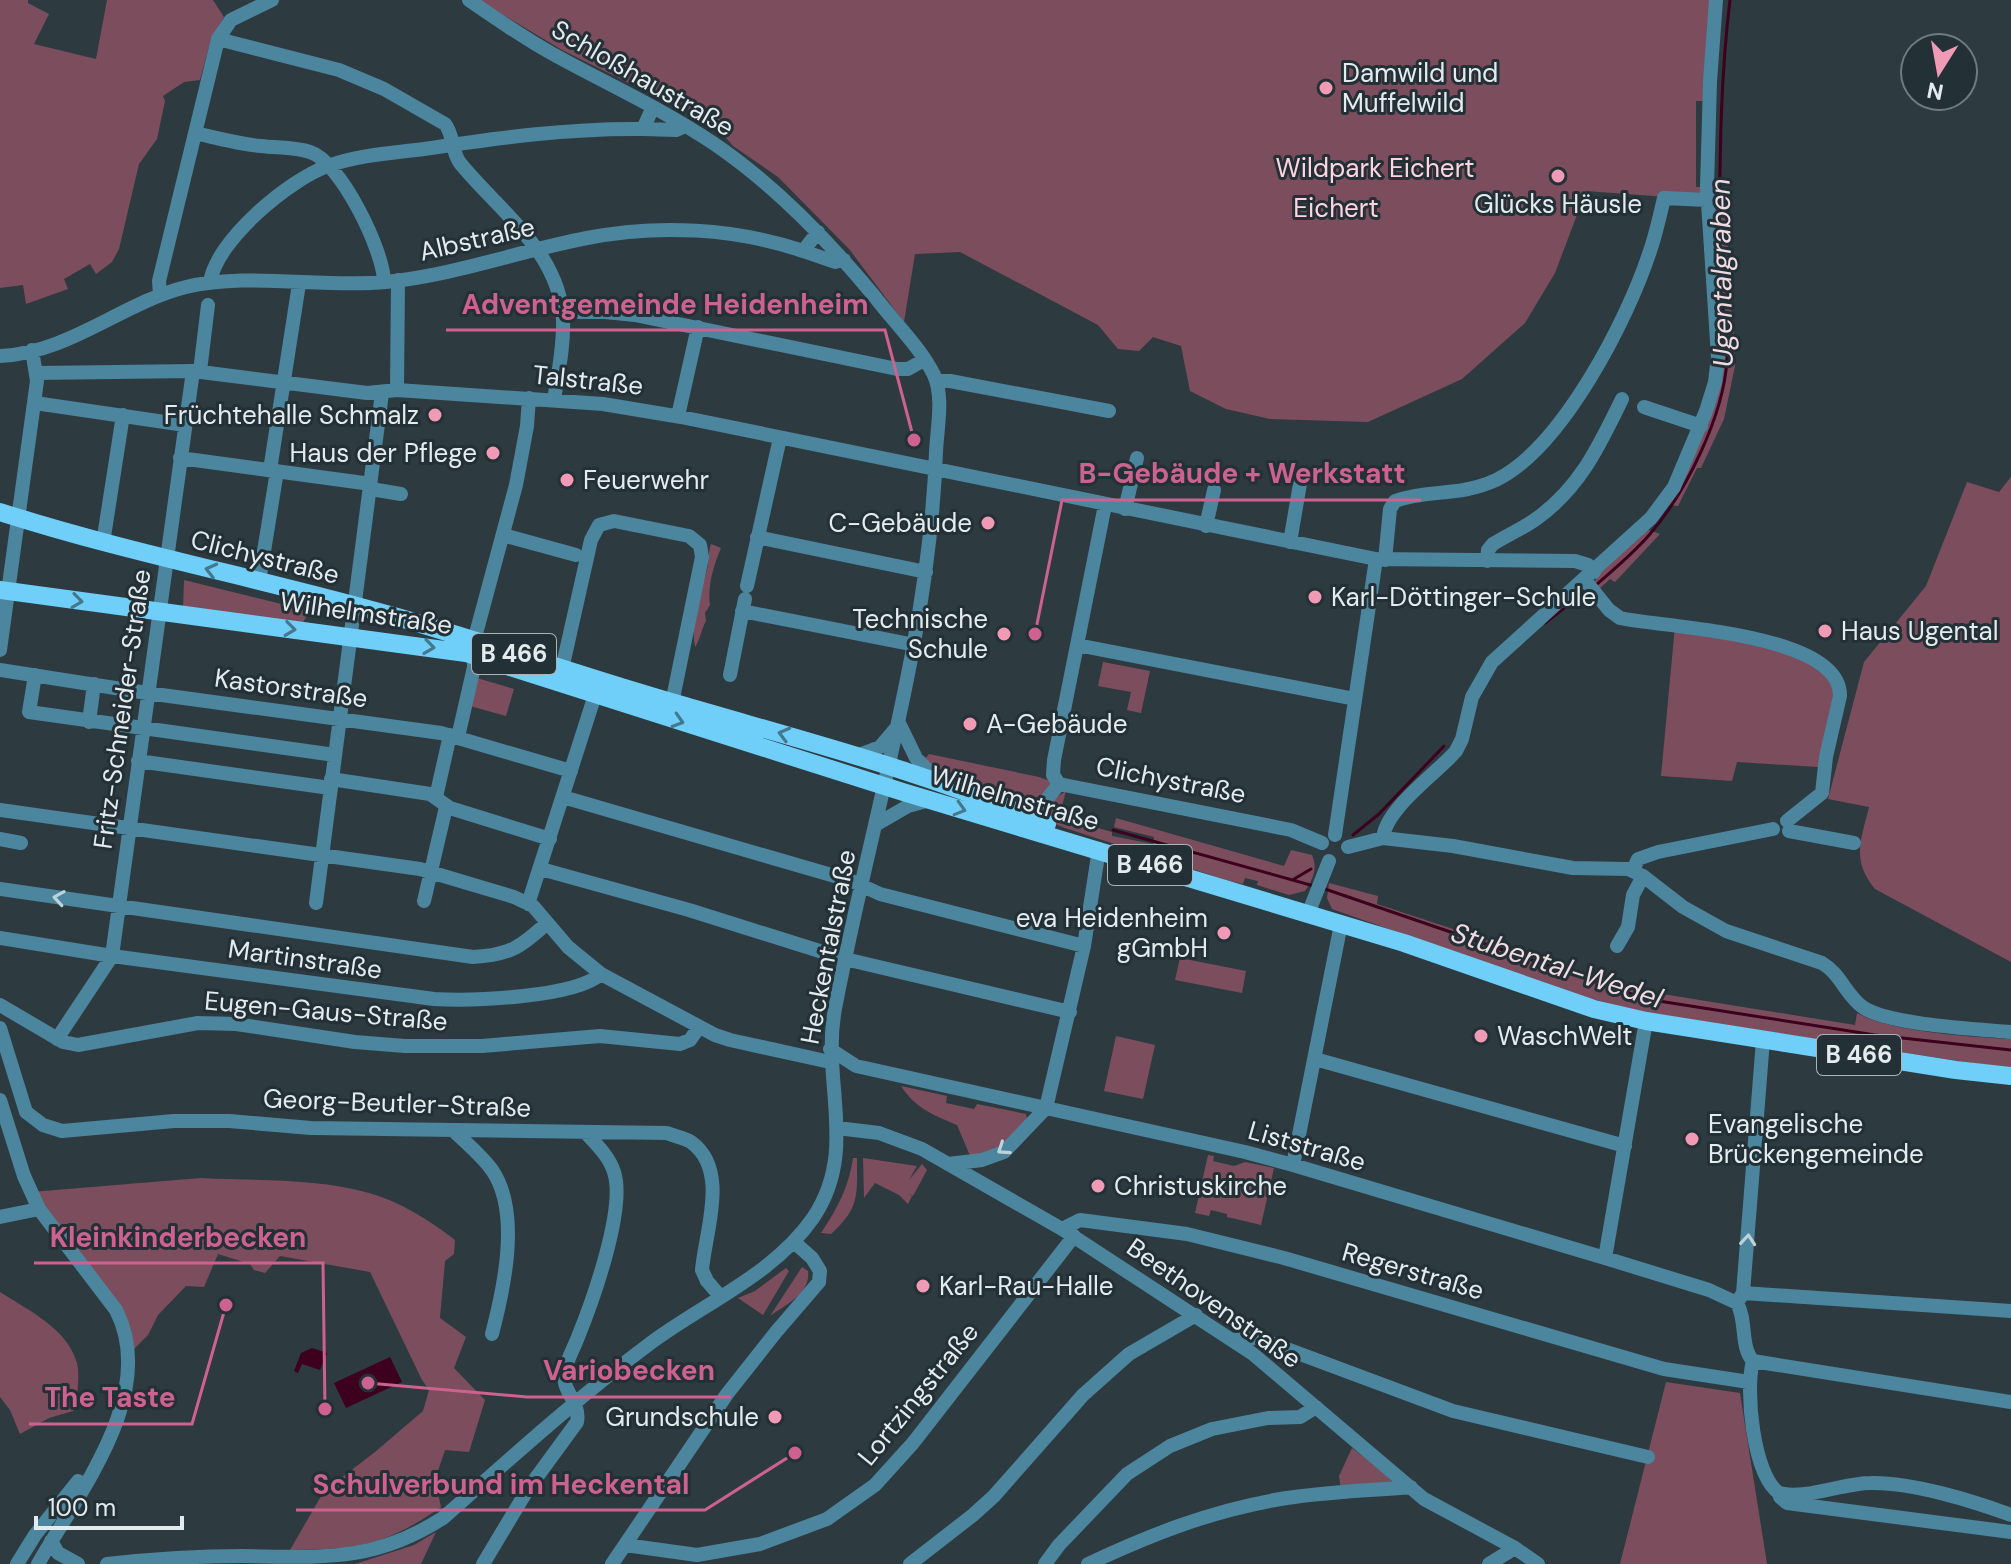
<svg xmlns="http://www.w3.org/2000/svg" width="2011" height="1564" viewBox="0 0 2011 1564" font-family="'DM Sans',sans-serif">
<rect width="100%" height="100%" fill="#2d3a40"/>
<!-- green -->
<path fill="#7c4e5d" d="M0,0H28V3L49,14L34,44L96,59L107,0H213L224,17L211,39L200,80L184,82L163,96L165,101L157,139L139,164L119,249L112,262L96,274L90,264L64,279L68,289L26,304L23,285L0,288Z
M478,0H1716L1709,101H1696V187H1707V200L1586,191L1555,273L1525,323L1462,379L1368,422L1270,419L1226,409L1190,391L1181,346L1153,337L1139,351L1118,349L1098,325L960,252L915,254L904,322L849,249L778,177L733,146L717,127L670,99L657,97L562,50Z
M1714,204H1729L1727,271L1734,334L1735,366L1724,419L1701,468H1697L1678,506L1667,505L1714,402Z
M2011,477V962L1875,889C1851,860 1861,840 1869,807L1828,799L1864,662L1926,586L1967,482L1999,492Z
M1649,530L1660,534L1615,582L1610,579L1598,590L1595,582L1597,575L1644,531Z
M711,544L721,548C714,564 707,587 710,605L705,613L706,621C701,630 701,638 695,647C690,621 699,595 707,570C709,561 708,552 711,544Z
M184,580L310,611L302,624L183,609Z
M1675,626L1789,649L1840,686L1818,767L1737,762L1732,781L1661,776Z
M1103,662L1150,671L1141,713L1127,710L1131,692L1098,686Z
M477,678L514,689L506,716L470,706Z
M929,754L1039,777L1050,781L1051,785L1043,799L1028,805L934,767L923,761Z
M1066,791L1059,817L1112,832V836L1153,844L1154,837L1114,827L1116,818L1284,866L1291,850L1312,855C1318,869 1313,879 1305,891L1289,895L1257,885L1258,881L1245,878L1243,884L1226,880L1065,828L1048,821L1036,811Z
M1329,883L1378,896L1377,904L1638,990L1855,1025L1857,1013C1889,1032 1972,1037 2011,1039V1069L1652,1014L1576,995L1332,909L1327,898Z
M1180,958L1246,971L1242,993L1175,980Z
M1116,1036L1155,1045L1143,1099L1104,1091Z
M901,1086L947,1096L946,1103L974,1109L977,1104L1026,1114L1027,1119L1003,1149L971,1158L957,1125C933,1115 915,1108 901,1086Z
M1208,1155L1214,1156L1213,1161L1234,1166L1245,1162L1274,1168L1261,1225L1227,1217V1214L1211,1210L1209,1216L1195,1213Z
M853,1158H857C857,1195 860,1208 831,1234L821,1233C837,1209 849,1187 853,1158Z
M863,1158L917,1166L909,1180L922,1164L927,1170L913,1196L908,1193L912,1196L908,1204L899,1195L875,1183L864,1198Z
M201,1178C256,1181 316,1178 369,1193C401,1202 429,1220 455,1240L454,1254L445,1261L440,1318L466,1337L454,1368L485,1400L469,1452L445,1450L435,1480L441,1507C383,1547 358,1549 290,1550L324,1491L375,1452L423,1411L429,1390L422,1380L370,1272L280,1256L265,1273L254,1270L250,1264L218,1254L204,1287L186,1286L158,1315L148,1335L128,1355L124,1328L31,1192Z
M802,1267L808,1271C811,1294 785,1305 770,1316Z
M786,1268L789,1271L763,1315L738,1298L755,1291Z
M0,1292C29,1311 67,1328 77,1363C80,1376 77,1394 76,1407L73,1411L49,1418L20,1434L10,1410L0,1397Z
M1666,1382L1740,1393L1767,1564H1620Z
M1352,1448L1402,1486L1341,1490L1339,1476Z
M436,1532L421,1564H355L414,1545Z"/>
<!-- water -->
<path fill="#3d001d" d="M312,1348L327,1353L320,1370L302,1364L298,1373L294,1371L301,1353Z
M390,1357L402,1382L346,1408L334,1383Z"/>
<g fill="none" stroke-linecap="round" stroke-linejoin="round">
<!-- stream -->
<path stroke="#3d001d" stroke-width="3" d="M1719,268C1720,178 1719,89 1730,0
M1596,585C1614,569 1634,553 1650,534C1686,492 1723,417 1727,361C1728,337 1723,311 1720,287
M1545,623L1586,591
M1113,830L1314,886
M1353,835L1379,814L1444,746
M1294,879L1311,869
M1325,889L1646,999L1875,1035L2011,1050"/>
<!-- minor -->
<path stroke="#4c859e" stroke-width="14" d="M218,39L339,70L384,89L445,124C454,135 451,151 460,163C499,211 560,252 563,320C564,346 558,374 554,400
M643,129L676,130L685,126
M195,133C217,138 239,144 261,146C277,148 295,147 310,152C340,161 384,251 384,282
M803,251L835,262L844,260
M210,283C215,241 290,179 328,166C358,155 393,153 424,149C497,138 569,128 643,129L653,107
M160,295L159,281L218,39L231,20L272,0
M562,312H605L635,315L897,369H908L924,360
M0,356C69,353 122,303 186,287C246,272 323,288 386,282C455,275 519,251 587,238C658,224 735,228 803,251L818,232
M200,371L208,305
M38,373L193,371L367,393L397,390L603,404L681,417L1376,559L1575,561L1588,565L1594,572
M937,381H950L1109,411
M397,390L398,280
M35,403L185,425
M1644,407L1701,426
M678,416L698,327
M180,458L371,484
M270,470L299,284
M371,489L401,494
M1125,509L1137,458
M1206,526L1214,490
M503,535L576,555
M757,537L926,572
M1290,542L1301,478
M103,543L123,415
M1385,560L1390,509L1395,501C1428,489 1459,497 1496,480C1562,448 1628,319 1650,251C1656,234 1660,215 1664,198L1707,200
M1487,561L1488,550L1493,544C1507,535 1522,529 1536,519C1580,488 1599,446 1622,399
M1585,580L1609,610L1620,618C1666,628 1841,633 1840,696L1826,757L1822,793L1787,821
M259,582L277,471
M747,586L780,438
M742,611L915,645
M1077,645L1355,699
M0,650L37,381L32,350
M562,669L591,540L599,525L614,521L689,536L700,545L702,557L672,703
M0,670L147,693L441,733L571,771
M35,675L29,712L335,755
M730,675L745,599
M89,722L94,684
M899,723L916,758L938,781
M458,737L474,667V641L516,485L527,426L529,398
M859,755L880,747L897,727
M138,761L330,788
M331,779L430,794L450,808L550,839
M1059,784L1053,775L1054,760L1105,505
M1059,784L1291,830L1322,843
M436,797L450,735
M563,797L852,881L880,894L1084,946
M0,810L420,869L514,897L533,906L568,947L601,974L715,1035L730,1040L830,1062
M1019,812L1043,804L1059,784
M877,824L908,806L930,800
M1789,831L1854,843
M1335,835L1376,559
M1383,838C1386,808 1436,774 1456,751L1462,739L1472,697L1492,662L1651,518L1674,487L1706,411L1715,382L1718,357L1707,187L1710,82L1716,0
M0,839L21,843
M1348,847L1383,838L1453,846L1573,868L1628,869L1643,876L1683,907L1726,931L1822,963C1841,974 1846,996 1864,1008C1891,1025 1977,1029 2011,1032
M541,869L689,910L845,959L1070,1012
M1633,870L1638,859L1658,852L1773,829
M0,889L473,957C510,955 521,947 547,923
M424,901L446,807
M316,903L382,393
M528,904L595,695
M1308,914L1329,861
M0,938L112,956L434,999C470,1001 574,998 601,974
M1617,946L1628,927L1633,895L1643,876
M0,1005L63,1042L78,1045L198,1023L236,1024L355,1042L405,1046H482L600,1036L680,1044L690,1040L699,1027
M0,1028L26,1112L43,1125L62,1131L174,1121H229L311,1128L667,1133C674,1136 685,1138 691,1142C730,1170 705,1232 702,1270L707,1281L720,1296
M57,1039L112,956L193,371
M830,1049L856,1066L1245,1152L1293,1165L1605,1258L1709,1290L1737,1303
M1315,1059L1625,1146
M0,1100L24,1176L39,1209L116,1310C159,1394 78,1493 38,1564
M837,1128L879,1133L922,1149L1062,1229L1253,1354L1424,1499L1515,1548L1538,1564
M453,1130C466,1143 481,1155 492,1170C521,1212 504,1288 492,1334
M948,1164L982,1160L1004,1152L1046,1108L1084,946L1099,849
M1293,1165L1341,924
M0,1217L39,1209
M1062,1229L1080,1220L1187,1234L1284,1258L1664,1369L1749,1382
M1605,1258L1646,1021
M1743,1293L2011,1311
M1738,1301L1743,1293L1763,1040
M1737,1303C1747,1320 1740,1347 1753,1361
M1233,1340L1257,1338L1453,1411L1648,1457
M1753,1361C1745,1389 1753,1475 1779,1493C1805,1500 1843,1483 1871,1483C1912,1482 1973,1501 2011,1515
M1753,1361L2011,1402
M1780,1497L1787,1503L2011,1532
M51,1541L58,1553L78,1564
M625,1545L697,1555L760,1544L827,1519L875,1485L913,1443L1074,1236
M17,1564L35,1535L78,1481
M107,1564C152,1559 197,1556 242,1556C321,1557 373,1563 443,1518C512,1457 578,1397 652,1342C705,1303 774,1274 813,1218C859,1150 821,1082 835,1009C870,823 929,643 936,452C937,429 944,397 934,375C920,347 894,322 875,297C827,239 775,185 713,143C661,108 605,83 551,53C522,37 495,18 469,0
M483,1564L528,1489L577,1422C581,1401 560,1391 565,1371C567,1359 574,1348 578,1337C593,1300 626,1208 614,1172C609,1156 596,1144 585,1132
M612,1564L727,1394L776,1332L819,1282L820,1271L812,1258L794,1242
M910,1564L973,1515L994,1496L1083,1395L1129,1354L1196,1315
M1045,1564L1059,1545L1127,1474L1170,1446L1212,1429L1268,1418L1300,1417L1316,1407
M1088,1564C1150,1535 1208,1512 1275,1500C1319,1492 1366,1491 1411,1487
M1489,1564L1515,1548"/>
<!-- major -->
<path stroke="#6fcff8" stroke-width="18" d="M0,512C131,554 265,579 397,617C494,645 589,679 685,706C808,742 929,773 1047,824
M0,590L466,653L903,792L1404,943L1594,1009L1646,1021L1956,1070L2011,1076"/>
</g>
<!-- one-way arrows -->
<defs><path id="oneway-chevron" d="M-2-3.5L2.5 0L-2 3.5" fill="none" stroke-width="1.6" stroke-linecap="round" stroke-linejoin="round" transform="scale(2)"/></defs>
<g stroke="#45788d">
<use href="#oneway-chevron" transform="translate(211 570) rotate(-166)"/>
<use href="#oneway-chevron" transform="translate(77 601) rotate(8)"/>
<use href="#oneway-chevron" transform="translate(290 629) rotate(7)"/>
<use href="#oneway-chevron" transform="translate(429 647) rotate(8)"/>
<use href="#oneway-chevron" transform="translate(678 721) rotate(17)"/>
<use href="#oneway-chevron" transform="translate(784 734) rotate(-165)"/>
<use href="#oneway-chevron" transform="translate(960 809) rotate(16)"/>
</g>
<g stroke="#bed2db">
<use href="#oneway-chevron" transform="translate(59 898) rotate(-171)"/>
<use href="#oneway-chevron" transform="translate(1003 1149) rotate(146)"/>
<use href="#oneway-chevron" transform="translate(1748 1240) rotate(-85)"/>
</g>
<!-- markers -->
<g fill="#f09ab6" stroke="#233035" stroke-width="3">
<circle cx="1326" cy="88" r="8"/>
<circle cx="1558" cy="176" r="8"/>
<circle cx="435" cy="415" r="8"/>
<circle cx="493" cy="453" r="8"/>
<circle cx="567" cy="480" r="8"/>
<circle cx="988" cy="523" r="8"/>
<circle cx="1315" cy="597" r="8"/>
<circle cx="1825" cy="631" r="8"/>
<circle cx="1004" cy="634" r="8"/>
<circle cx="970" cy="724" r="8"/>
<circle cx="1224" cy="933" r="8"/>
<circle cx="1481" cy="1036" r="8"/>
<circle cx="1692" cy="1139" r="8"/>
<circle cx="1098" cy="1186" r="8"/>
<circle cx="923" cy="1286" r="8"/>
<circle cx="775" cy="1417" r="8"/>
</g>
<g text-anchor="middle" stroke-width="6" stroke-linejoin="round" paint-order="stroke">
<!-- shield labels -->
<g fill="#233035" stroke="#aab3b7" stroke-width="2">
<rect x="472" y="634" width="84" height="40" rx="6"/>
<rect x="1108" y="845" width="84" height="40" rx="6"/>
<rect x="1817" y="1035" width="84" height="40" rx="6"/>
</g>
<g font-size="24" font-weight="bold" fill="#e4ebef">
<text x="514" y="662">B 466</text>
<text x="1150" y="873">B 466</text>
<text x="1859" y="1063">B 466</text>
</g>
<!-- poi labels -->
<g font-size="26" fill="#e4ebef" stroke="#233035" text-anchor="start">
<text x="1342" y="82">Damwild und<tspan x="1342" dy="30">Muffelwild</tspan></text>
<text x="1558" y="213" text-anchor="middle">Glücks Häusle</text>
<text x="419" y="424" text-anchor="end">Früchtehalle Schmalz</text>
<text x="477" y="462" text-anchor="end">Haus der Pflege</text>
<text x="583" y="489">Feuerwehr</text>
<text x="972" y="532" text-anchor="end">C-Gebäude</text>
<text x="1331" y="606">Karl-Döttinger-Schule</text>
<text x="988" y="628" text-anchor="end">Technische<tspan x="988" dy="30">Schule</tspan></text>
<text x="1841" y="640">Haus Ugental</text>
<text x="986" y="733">A-Gebäude</text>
<text x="1208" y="927" text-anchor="end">eva Heidenheim<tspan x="1208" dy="30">gGmbH</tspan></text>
<text x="1497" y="1045">WaschWelt</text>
<text x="1708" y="1133">Evangelische<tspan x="1708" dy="30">Brückengemeinde</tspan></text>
<text x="1114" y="1195">Christuskirche</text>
<text x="939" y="1295">Karl-Rau-Halle</text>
<text x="759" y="1426" text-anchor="end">Grundschule</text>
</g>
<!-- street labels -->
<g font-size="26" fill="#e4ebef" stroke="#233035">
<text transform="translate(643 78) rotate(30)" y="9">Schloßhaustraße</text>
<text transform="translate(477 239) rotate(-13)" y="9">Albstraße</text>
<text transform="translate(588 380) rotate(6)" y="9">Talstraße</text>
<text transform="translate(265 557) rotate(14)" y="9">Clichystraße</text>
<text transform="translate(366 613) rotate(8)" y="9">Wilhelmstraße</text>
<text transform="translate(291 688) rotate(8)" y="9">Kastorstraße</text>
<text transform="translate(122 709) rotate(-82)" y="9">Fritz-Schneider-Straße</text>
<text transform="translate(1171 780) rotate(11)" y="9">Clichystraße</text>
<text transform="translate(1015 798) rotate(16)" y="9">Wilhelmstraße</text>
<text transform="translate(828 947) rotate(-79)" y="9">Heckentalstraße</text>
<text transform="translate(305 959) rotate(8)" y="9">Martinstraße</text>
<text transform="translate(326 1011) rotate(5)" y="9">Eugen-Gaus-Straße</text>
<text transform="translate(397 1103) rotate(2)" y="9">Georg-Beutler-Straße</text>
<text transform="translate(1307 1146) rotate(16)" y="9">Liststraße</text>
<text transform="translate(1413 1271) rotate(16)" y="9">Regerstraße</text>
<text transform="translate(1214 1303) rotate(35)" y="9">Beethovenstraße</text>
<text transform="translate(918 1394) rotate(-51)" y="9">Lortzingstraße</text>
</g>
<!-- park labels -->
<g font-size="26" fill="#ffd3e0" stroke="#233035">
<text x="1375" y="177">Wildpark Eichert</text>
<text x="1336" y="217">Eichert</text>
</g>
<!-- water labels -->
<g font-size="28" font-style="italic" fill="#f1dbe2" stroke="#233035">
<text transform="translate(1721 273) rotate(-91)" y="10">Ugentalgraben</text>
<text transform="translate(1557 965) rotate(18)" y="10">Stubental-Wedel</text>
</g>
</g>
<!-- callouts -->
<path fill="none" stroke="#ce628f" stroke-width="3" d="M914 440L885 330H446M1035 634L1062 500H1421M325 1409L323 1263H34M368 1383L527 1397H731M226 1305L192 1424H29M795 1453L705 1510H296"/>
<g fill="#ce628f" stroke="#233035" stroke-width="3">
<circle cx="914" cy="440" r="8"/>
<circle cx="1035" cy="634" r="8"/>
<circle cx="325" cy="1409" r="8"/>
<circle cx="368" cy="1383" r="8"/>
<circle cx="226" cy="1305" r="8"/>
<circle cx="795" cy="1453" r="8"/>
</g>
<g font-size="28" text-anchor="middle" font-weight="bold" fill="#ce628f" stroke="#233035" stroke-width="6" stroke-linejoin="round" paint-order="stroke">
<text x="665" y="314">Adventgemeinde Heidenheim</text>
<text x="1242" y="483">B-Gebäude + Werkstatt</text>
<text x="178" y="1247">Kleinkinderbecken</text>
<text x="629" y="1380">Variobecken</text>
<text x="110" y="1407">The Taste</text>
<text x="501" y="1494">Schulverbund im Heckental</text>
</g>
<!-- north arrow -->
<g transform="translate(1939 72) rotate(191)"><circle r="38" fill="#233035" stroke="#707b7f" stroke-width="2"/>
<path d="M0-6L14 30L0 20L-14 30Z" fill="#f09ab6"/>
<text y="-12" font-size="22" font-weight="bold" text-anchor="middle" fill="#e4ebef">N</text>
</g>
<!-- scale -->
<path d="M36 1516v12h146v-12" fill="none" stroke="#e4ebef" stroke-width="4"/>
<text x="48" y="1516" font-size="24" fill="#e4ebef" stroke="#233035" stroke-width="6" paint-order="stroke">100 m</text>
</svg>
